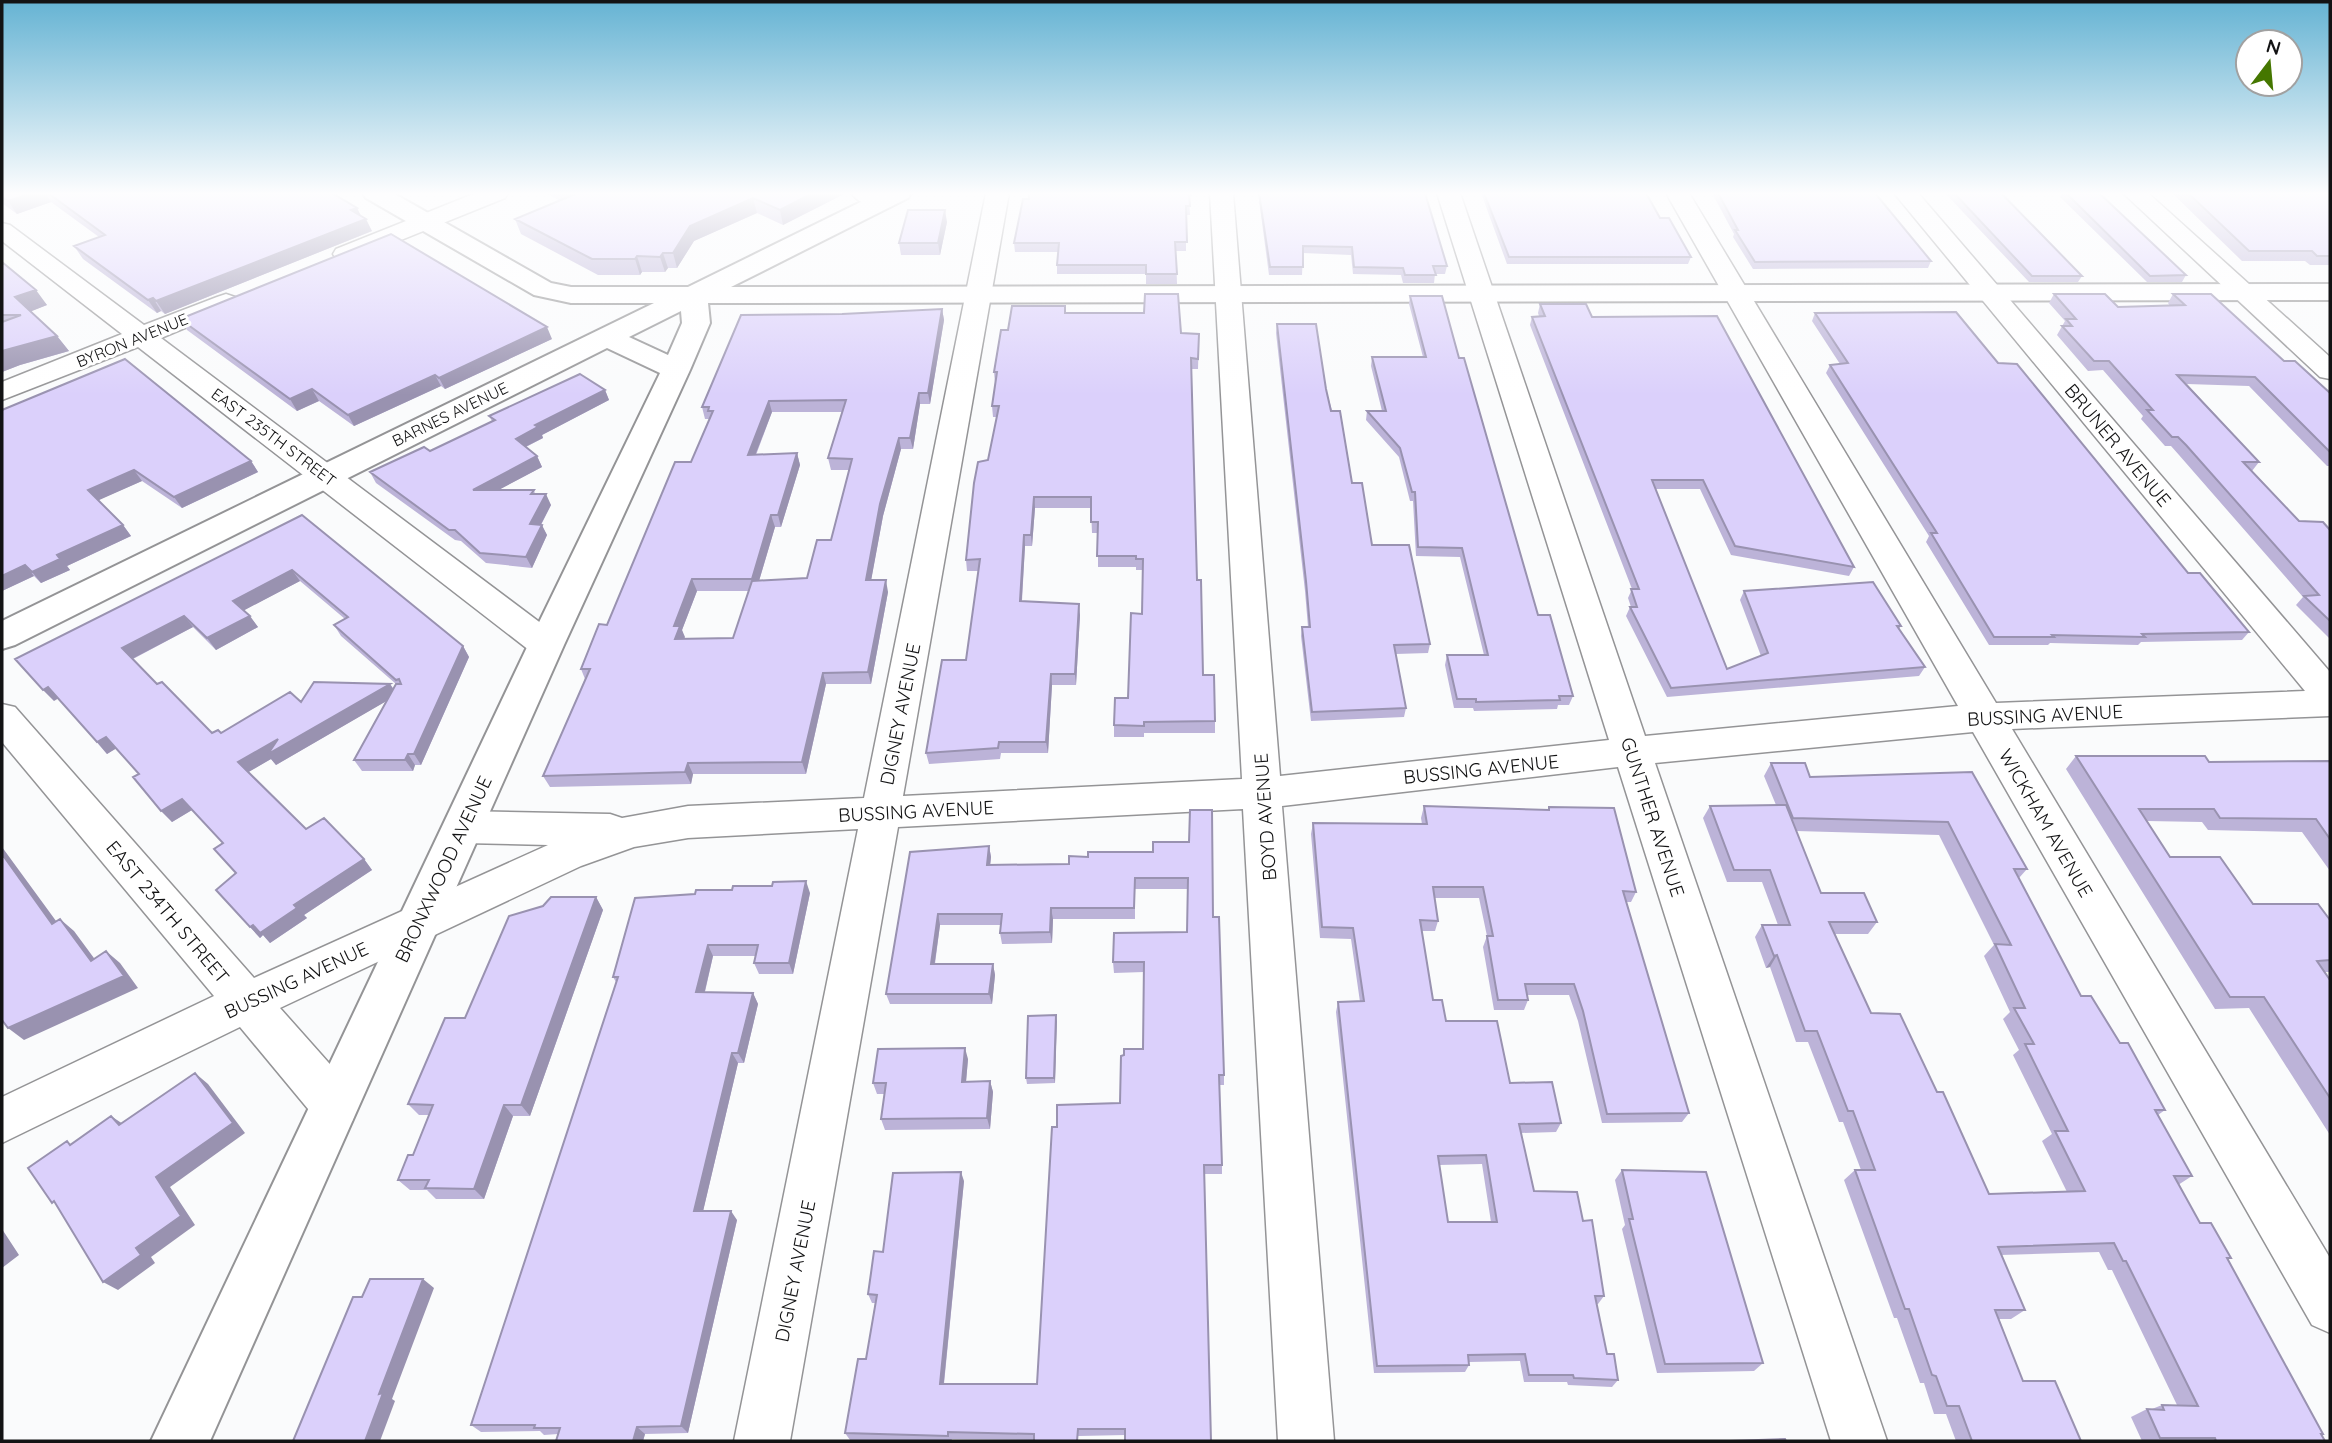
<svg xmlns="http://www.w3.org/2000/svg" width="2332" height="1443" viewBox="0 0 2332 1443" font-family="Quicksand,sans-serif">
<rect width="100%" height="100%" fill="#fafbfc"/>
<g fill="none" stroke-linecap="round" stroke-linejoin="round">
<defs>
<path id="minor" d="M476,193H508L505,198L354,259L345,261L336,259L333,254L336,249Z
M851,193H882L894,202L890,207C877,210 859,204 851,193Z
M986,193H1009L903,796L1242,779L1210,193H1233L1280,776L1609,740L1437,193H1460L1645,736L1958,706L1666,193H1689L1996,703L2305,691L1894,193H1918L2330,672V716L2012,729L2330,1258V1333L2312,1325L1973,732L1655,763L1887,1441H1831L1618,767L1282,806L1334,1441H1278L1243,809L898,827L790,1441H734L858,829L688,838L634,847L581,866L280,1008L352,1089L358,1105L352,1121L335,1127L318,1121L240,1027L2,1143V1097L214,996L2,742V704L15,707L254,978L548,845L463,843L449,838L443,827L449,816L463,811L610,814L622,818L688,806L864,798Z
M2123,193H2148L2330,357V379L2320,377Z
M2,223L10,225L144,325L217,297L226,294L235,297L239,302L235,307L161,338L558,636L563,645L558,654L546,657L534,654L138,347L2,400V382L122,334L2,241Z"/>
<path id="tertiary" d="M363,193H393L551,283L571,287H688L879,193H911L908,198L731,287L2330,284V300L708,303L710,323L690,370L564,645L210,1441H151L528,645L660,373L607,348L15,645L2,649V621L654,303H571L534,295L366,198ZM681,311L682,323L668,355L629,337Z"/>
</defs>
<!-- minor casing -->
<use href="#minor" stroke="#949496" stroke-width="3"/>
<!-- tertiary casing -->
<use href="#tertiary" stroke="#949496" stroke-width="4"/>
<!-- minor -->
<use href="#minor" fill="#fff" fill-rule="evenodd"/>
<!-- tertiary -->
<use href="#tertiary" fill="#fff" fill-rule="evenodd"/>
</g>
<!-- wall -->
<path fill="#bcb3d8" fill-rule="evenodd" d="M2,193H332L357,208L361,216L372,231L165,314L161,311L157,313L83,259L74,246L99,237L51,202L17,214L2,203Z
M545,193H846L783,225L757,213L694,241L677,268H668L665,272H642L640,275H598L521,234L515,219L559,200Z
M1029,193H1192V196H1189L1190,215H1186V251H1176L1177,284H1146V274H1057V265L1058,252H1015L1014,243L1029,199Z
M1258,193H1425L1447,266L1445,274H1435L1434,283H1403L1401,275L1353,274L1351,255L1303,253L1302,275H1269Z
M1481,193H1646L1660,218L1691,257L1688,264H1507Z
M1712,193H1875L1931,261L1928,268L1753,269L1733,237L1734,234Z
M1945,193H2001L2082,276L2078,282H2029Z
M2062,193H2099L2186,275L2182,282H2147L2060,197Z
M2172,193H2330V265H2310L2305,261H2242Z
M947,222L940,255H901L899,243Z
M2,262L47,305L31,311L57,336L69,351L20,365L2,372Z
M2054,294L2118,307L2170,306L2168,303L2173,294L2284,361L2330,393V466H2327L2249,386L2187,384L2259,462L2252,471L2299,521L2330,530V639L2296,605L2303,597L2179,455L2171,446H2165L2141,419L2143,416L2103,370L2088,371L2057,335L2065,321L2049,303Z
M1410,296L1459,358L1538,615L1573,696L1569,705H1558L1557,709L1474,711L1473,708H1454L1445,665L1447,655H1484L1460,557L1416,556L1413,501H1410L1399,457L1366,420L1367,411H1382L1371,366L1372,357H1423L1409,304Z
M1540,304L1592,317L1854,567L1849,576L1731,555L1700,489H1655L1727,669L1761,656L1740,600L1744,591L1901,626L1899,629L1925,667L1919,676L1667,697L1626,616L1630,607H1631L1628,598L1632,589L1530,325L1532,317L1539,316L1538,313Z
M942,309L944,320L930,404H920L913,449H901L883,516L871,580L888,592L871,684H826L806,774H693L691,784L550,787L543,776L585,679L581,669L607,625L691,462L710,419H705L702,407L842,314ZM772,412H843L828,458L831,470H849L831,540L807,578L759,581L775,527H781L800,465L797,453L756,455ZM697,591H749L733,638L684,639L682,630Z
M1065,313L1181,333L1199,334L1198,369H1191L1197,580L1203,675L1215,721V733H1144V737H1114V725L1128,698L1142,614L1143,570H1136V567H1098V533H1092L1091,508H1035L1032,546H1025L1022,601L1080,615L1076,685H1052L1048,753H1001L1000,759L929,764L926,753L966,660L979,571H967L966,560L988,460L997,417H993L992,406L995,383L994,372L1008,330Z
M1815,313L1998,363L2188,573L2249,632L2242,640L2141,642L2138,645L2050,643L2048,645H1989L1926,542L1929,536L1826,373L1830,365L1840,364L1812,321Z
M180,319L552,339L445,389L441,386L354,426L319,401L297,411L187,330Z
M1277,324L1326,389L1352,483L1372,545L1430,644L1428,653L1396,654L1406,708L1404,717L1311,721L1301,636L1302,627H1308L1305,591L1276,333Z
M605,390L609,400L542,435L543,438L526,447L537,456L542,467L498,490H534L535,494L551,505L541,525L547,535L532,568L486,563L461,541L455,540L376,483L370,472L430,451L492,421L489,416Z
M2,410L251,461L258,472L182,508L142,481L98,500L123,525L131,536L67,566L70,570L41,583L34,576L2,591Z
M302,515L463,646L469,657L421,765H415L413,771H362L354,760L386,701L276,765L271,759L248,772L306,829L364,859L372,870L304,915L307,918L270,943L263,935L260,938L250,927L236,873L223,843L192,810L172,822L139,774L116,748L107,754L58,698L54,701ZM300,581L345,619L334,625L341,636L396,684L393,688L390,684L301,702L221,733H212L157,684L133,659L193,627L216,650L258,627L244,610Z
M2076,756L2209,762L2330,761V871L2302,832L2208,830L2202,822L2147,821L2170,857L2253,904L2330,920V972H2324L2330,980V1135L2249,1008L2215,1009L2066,769Z
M1771,763L1810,777L1972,772L2027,869L2019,878L2081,996L2120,1043L2165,1110L2158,1115L2192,1176L2178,1185L2200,1223L2231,1258L2228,1260L2325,1441H2142L2131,1417L2147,1409H2152L2162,1405H2177L2112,1270H2108L2099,1252L2001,1255L2025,1310L2011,1319H1999L2023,1381L2081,1441H1956L1946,1414H1934L1924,1383H1920L1897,1318H1894L1844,1180L1855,1170H1861L1843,1122H1839L1808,1042H1796L1770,967L1766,968L1755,937L1762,925H1778L1762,882H1727L1703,818L1710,806L1776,805L1764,776ZM1796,831L1939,835L1994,945L1984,956L2010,1012L2003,1019L2019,1050L2013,1055L2052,1134L2042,1141L2067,1192L1989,1194L1937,1092L1871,1013L1835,934H1868L1877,922L1821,893Z
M1424,806L1548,810L1549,807L1636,892L1631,902H1626L1689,1113L1682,1122L1602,1123L1578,1021L1569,995H1527L1528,1000L1524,1010H1494L1483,947L1487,936L1479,898H1434L1438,921L1435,931H1422L1433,1000L1446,1021L1510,1083L1561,1123L1556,1132L1521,1133L1534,1191L1583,1221L1604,1296L1598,1304H1596L1607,1354L1618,1380L1612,1387L1568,1385L1567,1382H1524L1520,1361L1469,1362V1365L1465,1372L1374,1373L1336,1012L1338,1002H1360L1351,939L1320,938L1311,834L1313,823L1422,824L1421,818ZM1482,1164L1491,1222H1448L1439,1165Z
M1189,842L1213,917L1224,1075V1085H1219L1222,1165V1174H1204L1125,1435L1079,1436L1034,1440L952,1439L951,1441H899L850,1440L845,1433L866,1359L875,1303H872L868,1294L883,1252L964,1181L944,1384H1037L1057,1127L1120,1103L1124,1055L1143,1049L1144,972L1114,973L1113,962L1187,932L1188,889H1135V919H1053L1052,943L1002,944L1000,933L1001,925H940L935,964H993L995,975L992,1004H890L886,994L910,852L989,846L991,857L990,865L1069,864L1088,857L1153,852Z
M732,890L810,893L793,974H759L754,963L756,956H713L705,992L753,993L758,1004L744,1063H738L703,1211L737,1220L688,1433L645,1434L643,1441H556L558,1434L544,1435L540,1431L481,1432L471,1425L616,982L613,977L695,894Z
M596,897L603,910L530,1116H513L484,1199H436L427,1190H410L398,1180L413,1155L429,1115H419L408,1104L465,1018Z
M1056,1015L1055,1083L1027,1084L1026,1078Z
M968,1059L966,1082L990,1081L993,1092L990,1129L885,1130L881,1119L885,1094H877L873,1083Z
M1622,1170L1763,1363L1754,1371L1657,1373L1622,1229L1625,1225L1615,1180Z"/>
<!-- shaded-wall -->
<path fill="#9992b0" d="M32,193H45L51,202L17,214L8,201Z
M813,193H846L783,225L780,210Z
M753,198L757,213L694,241L677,268L673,253L690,226Z
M357,208L363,220L366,219L372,231L165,314L156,301Z
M945,210L947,222L940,255L938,243Z
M663,253L668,268L665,272L660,257Z
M637,256L642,272L640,275L635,259Z
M36,290L47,305L27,313L15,297Z
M153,298L161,311L157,313L148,300Z
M942,309L944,320L930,404L928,393Z
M547,327L552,339L445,389L439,378Z
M57,336L69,351L20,365L2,372V351Z
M435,375L441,386L354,426L348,415Z
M312,389L319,401L297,411L290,399Z
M605,390L609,400L542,435L543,438L521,449L516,439L535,425Z
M919,393L920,404L913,449L910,438Z
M769,401L772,412L751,466L748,455Z
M899,438L901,449L883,516L869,592L866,580L880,504Z
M797,453L800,465L781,527L778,515Z
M537,456L542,467L478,501L473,490Z
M251,461L258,472L182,508L174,497Z
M134,470L142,481L97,501L88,490Z
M546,494L551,505L536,534L530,524Z
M1034,497L1035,508L1032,546L1031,535Z
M771,515L775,527L756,591L752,579Z
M123,525L131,536L67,566L70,570L41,583L32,572L57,555Z
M542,525L547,535L532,568L526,557Z
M1024,535L1025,546L1021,612L1020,601Z
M25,565L34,576L2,591V576Z
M292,570L300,581L241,612L233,601Z
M692,579L697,591L682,630L685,637L680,651L675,639L674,626Z
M886,580L888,592L871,684L868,672Z
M1079,604L1080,615L1076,685L1075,674Z
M184,616L193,627L132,659L122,648Z
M250,616L258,627L216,650L207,638Z
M463,646L469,657L421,765L414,754Z
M823,673L826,684L806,774L802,762Z
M1051,674L1052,685L1048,753L1046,742Z
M390,684L397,695L276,765L271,759L247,773L238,762L278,739Z
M48,687L59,698L54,701L43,690Z
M106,737L117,748L107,754L97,742Z
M408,754L415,765L413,771L405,760Z
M688,763L693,774L691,784L685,772Z
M182,799L192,810L172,822L161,811Z
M989,846L991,857L989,876L987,865Z
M2,847L67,936L52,924L2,854Z
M364,859L372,870L304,915L307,918L270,943L263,935L260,938L250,927L294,905Z
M806,881L810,893L793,974L789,963Z
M596,897L603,910L530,1116L521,1105Z
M1051,908L1053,919L1052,943L1050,932Z
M938,914L940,925L933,975L931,964Z
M60,919L74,931L105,973L91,961Z
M708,945L713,956L702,1003L696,992Z
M106,951L120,963L138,988L24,1040L8,1028Z
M1777,955L1770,967L1766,968L1774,956Z
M993,964L995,975L992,1004L989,994Z
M753,993L758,1004L744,1063L738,1053Z
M1056,1015L1057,1021L1055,1083L1054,1078Z
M965,1048L968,1059L965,1093L962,1082Z
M732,1053L738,1063L701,1220L694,1211Z
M195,1073L208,1084L245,1133L170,1187L195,1225L151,1257L155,1263L118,1290L103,1282L136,1248L156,1177Z
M990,1081L993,1092L990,1129L987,1118Z
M504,1105L513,1116L484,1199L474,1189Z
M111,1116L126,1126L119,1125Z
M961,1172L964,1181L943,1391L940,1384Z
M731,1211L737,1220L688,1433L681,1426Z
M2,1229L19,1255L2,1268Z
M423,1279L434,1288L392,1399L395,1401L380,1441H365L379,1394Z
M637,1427L645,1434L643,1441H633Z"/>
<!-- building -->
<path fill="#dbd0fb" stroke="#9992b0" stroke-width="2" fill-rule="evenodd" d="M2,193H32L8,201L2,197Z
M48,193H332L357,208L351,210L366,219L156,301L153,298L148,300L74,246L105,235Z
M570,193H813L780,210L753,198L690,226L673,253H663L660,257L637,256L635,259H592L515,219L573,195Z
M1029,193H1189L1190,206H1186L1187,242H1175L1177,274H1146V265H1057L1059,243H1014L1023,199H1029Z
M1259,193H1425L1447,266H1433L1436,275H1405L1403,268L1354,267L1352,247L1303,246V267H1270Z
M1484,193H1646L1660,218H1669L1691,257H1509Z
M1718,193H1875L1931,261L1755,262L1735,230H1738Z
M1954,193H2001L2082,276H2032Z
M2066,193H2099L2186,275L2150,276Z
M2188,193H2330V256H2317L2312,251H2249Z
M908,210H945L938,243H899Z
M391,234L547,327L439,378L435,375L348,415L312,389L290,399L180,319Z
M2,262L36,290L15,297L57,336L2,351V322L21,315H2Z
M1145,294H1178L1181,333L1199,334L1198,359L1191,358L1197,580H1201L1203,675H1214L1215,721L1144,722V726L1114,725L1115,698H1128L1131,613L1142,614L1143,559H1136V556H1097L1098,522H1091V497H1034L1031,535H1024L1020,601L1079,604L1075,674H1051L1046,742H999L998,748L926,753L942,660H966L980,559L966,560L974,483L978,462L988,460L999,406H992L997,372H994L1001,330H1008L1012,306H1065V313H1144Z
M2054,294H2105L2118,307L2185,305L2173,294H2211L2284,361H2295L2330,393V452L2255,377L2177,375L2259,462H2243L2299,521L2323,522L2330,530V621L2304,596L2319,595L2186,445L2178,437H2172L2147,410H2153L2109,361H2094L2062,326H2072L2066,319H2076Z
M1410,296H1442L1459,358H1464L1538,615H1550L1573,696H1559L1560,700L1476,702V699H1457L1447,655H1488L1462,548L1418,547L1415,492H1412L1400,448L1367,411H1386L1372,357H1426Z
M1540,304H1586L1592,317L1717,316L1854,567L1735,546L1703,480H1652L1727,669L1768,653L1744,591L1873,582L1901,626H1897L1925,667L1671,688L1630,607H1637L1631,589H1639L1532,317L1545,316Z
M942,309L928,393H919L910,438H899L880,504L866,580H886L868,672L823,673L802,762L688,763L685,772L543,776L590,669H581L599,624L607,625L675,462H691L713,411H708L709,407H702L741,315L842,314ZM846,400L828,458L852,459L831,540H817L807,578L752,581L733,638L675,639L680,626H674L692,579H752L771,515H778L797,453L748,455L769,401Z
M1956,312L1998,363L2017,364L2188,573H2200L2249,632L2142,634L2145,637L2052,635L2054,637H1994L1931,533H1937L1830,365L1848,363L1815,313Z
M1277,324H1316L1326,389L1331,411H1340L1352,483H1362L1372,545H1409L1430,644L1394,645L1406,708L1312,712L1302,627H1310L1306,581Z
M125,359L251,461L174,497L134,470L88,490L123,525L57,555L60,559L32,572L25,565L2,576V410Z
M580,374L605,390L535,425L538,427L516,439L537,456L473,490H534L531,494H546L530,524L542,525L526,557L480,553L455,530H449L370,472L424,447L430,451L495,420L489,416Z
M302,515L463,646L414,754H408L405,760H354L396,684H401L399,679L396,680L334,625L348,617L292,570L233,601L250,616L207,638L184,616L122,648L157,684L162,682L212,733L218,730L221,733L290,692L301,702L314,682L390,684L268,754L278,739L238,762L306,829L324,818L364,859L294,905L297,908L260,933L253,925L250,927L216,890L236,873L214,849L223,843L182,799L161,811L133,777L139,774L106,737L97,742L48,687L43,690L15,659Z
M2076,756H2205L2209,762L2330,761V839L2316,819L2220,818L2214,809H2139L2170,857H2220L2253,904H2318L2330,920V960L2317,961L2330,980V1098L2264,997H2230Z
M1771,763H1805L1810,777L1972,772L2027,869H2014L2081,996H2091L2120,1043H2128L2165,1110H2155L2192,1176H2174L2200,1223H2211L2231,1258H2227L2323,1434H2321L2325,1441H2216L2215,1438H2160L2147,1409L2164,1410L2162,1405L2198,1406L2126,1261H2123L2114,1243L1998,1247L2025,1310H1995L2023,1381H2055L2081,1441H1972L1959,1406H1947L1936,1376L1932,1375L1909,1309H1905L1855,1170H1875L1853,1111H1848L1817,1031H1805L1777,955L1774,956L1762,925H1790L1770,870H1734L1710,806L1786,805L1821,893H1864L1877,922H1829L1871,1013L1900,1014L1937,1092H1943L1989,1194L2085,1191L2055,1131H2068L2025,1044H2034L2014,1008H2025L1995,944L2011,945L1948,822L1793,818Z
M1424,806L1549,810V807L1614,808L1636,892L1623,891L1689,1113L1607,1114L1583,1011L1574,984H1525L1528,1000H1498L1487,936H1493L1483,887H1433L1438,921L1420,920L1433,1000H1442L1446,1021H1497L1510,1083L1552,1082L1561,1123L1519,1124L1534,1191L1577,1192L1583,1221L1592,1220L1604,1296H1595L1607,1354H1614L1618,1380L1574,1378L1573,1375H1529L1525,1354L1468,1355L1469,1365L1377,1366L1338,1002L1364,1001L1353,928L1322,927L1313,823L1427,824ZM1486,1155L1497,1222H1448L1438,1156Z
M1190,810H1212L1213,917H1219L1224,1075H1219L1222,1165H1204L1211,1441H1125V1429H1078L1077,1441H1034V1434L948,1432V1436L845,1433L858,1359H866L877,1295L868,1294L871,1273L874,1251L883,1252L893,1173L961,1172L940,1384H1037L1052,1127H1057V1105L1120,1103L1121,1056L1124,1055V1049H1143L1144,962H1113L1114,933L1187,932L1188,878H1135L1134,908H1051L1050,932L1000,933L1002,914H938L931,964H993L989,994H886L910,852L989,846L987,865L1069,864V856L1088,857V852H1153V842H1189Z
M2,854L52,924L60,919L91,961L106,951L124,976L8,1028L2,1020Z
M806,881L789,963H754L758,945H708L696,992L753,993L738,1053H732L694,1211H731L681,1426L637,1427L633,1441H556L560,1428H534L535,1425H471L618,977H613L635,898L695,894L696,890H732L733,886H772L773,882Z
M551,897H596L521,1105H504L474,1189L425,1188L429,1180H398L408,1155H413L433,1105L408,1104L445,1018H465L509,916L543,906Z
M1056,1015L1054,1078H1026L1028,1016Z
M965,1048L962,1082L990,1081L987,1118L881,1119L886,1083H873L878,1049Z
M195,1073L233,1123L156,1177L181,1216L136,1248L141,1255L103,1282L54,1201L52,1203L28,1168L67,1141L70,1145L111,1116L119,1125Z
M1622,1170L1706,1172L1763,1363L1665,1364L1629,1219H1633Z
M370,1279H423L379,1394L383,1393L365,1441H293L353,1297H362Z
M1785,1439L1786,1441H1730Z"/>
<!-- sky -->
<linearGradient id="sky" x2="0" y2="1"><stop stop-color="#65b3d3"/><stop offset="0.49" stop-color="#fdfdfe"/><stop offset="1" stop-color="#fdfdfe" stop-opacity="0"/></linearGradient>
<rect width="2332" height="395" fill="url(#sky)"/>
<g text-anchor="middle" stroke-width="6" stroke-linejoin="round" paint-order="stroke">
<!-- far-street labels -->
<g font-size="16" fill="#131314" stroke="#fff">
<text transform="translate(132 340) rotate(-22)" y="6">BYRON AVENUE</text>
<text transform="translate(450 414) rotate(-26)" y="6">BARNES AVENUE</text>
<text transform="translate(274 437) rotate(37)" y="6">EAST 235TH STREET</text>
</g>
<!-- street labels -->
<g font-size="19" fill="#131314" stroke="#fff">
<text transform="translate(2118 445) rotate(50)" y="7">BRUNER AVENUE</text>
<text transform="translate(900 714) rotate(-79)" y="7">DIGNEY AVENUE</text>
<text transform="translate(2045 715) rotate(-3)" y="7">BUSSING AVENUE</text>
<text transform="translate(1481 769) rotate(-6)" y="7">BUSSING AVENUE</text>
<text transform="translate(916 811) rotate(-3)" y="7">BUSSING AVENUE</text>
<text transform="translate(1265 817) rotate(-94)" y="7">BOYD AVENUE</text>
<text transform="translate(1653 817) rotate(72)" y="7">GUNTHER AVENUE</text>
<text transform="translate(2046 823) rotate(60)" y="7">WICKHAM AVENUE</text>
<text transform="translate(443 869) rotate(-65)" y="7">BRONXWOOD AVENUE</text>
<text transform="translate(168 912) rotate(50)" y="7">EAST 234TH STREET</text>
<text transform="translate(296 980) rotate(-25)" y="7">BUSSING AVENUE</text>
<text transform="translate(795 1271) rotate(-79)" y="7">DIGNEY AVENUE</text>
</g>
</g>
<!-- border -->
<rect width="2332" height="1443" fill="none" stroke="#131314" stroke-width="7"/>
<!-- north arrow -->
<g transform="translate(2269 63) rotate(16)"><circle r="33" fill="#ffffff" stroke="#a1a1a1" stroke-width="2"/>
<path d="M0-5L12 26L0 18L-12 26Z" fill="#457700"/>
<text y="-10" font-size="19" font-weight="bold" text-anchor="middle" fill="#131314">N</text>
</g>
</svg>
